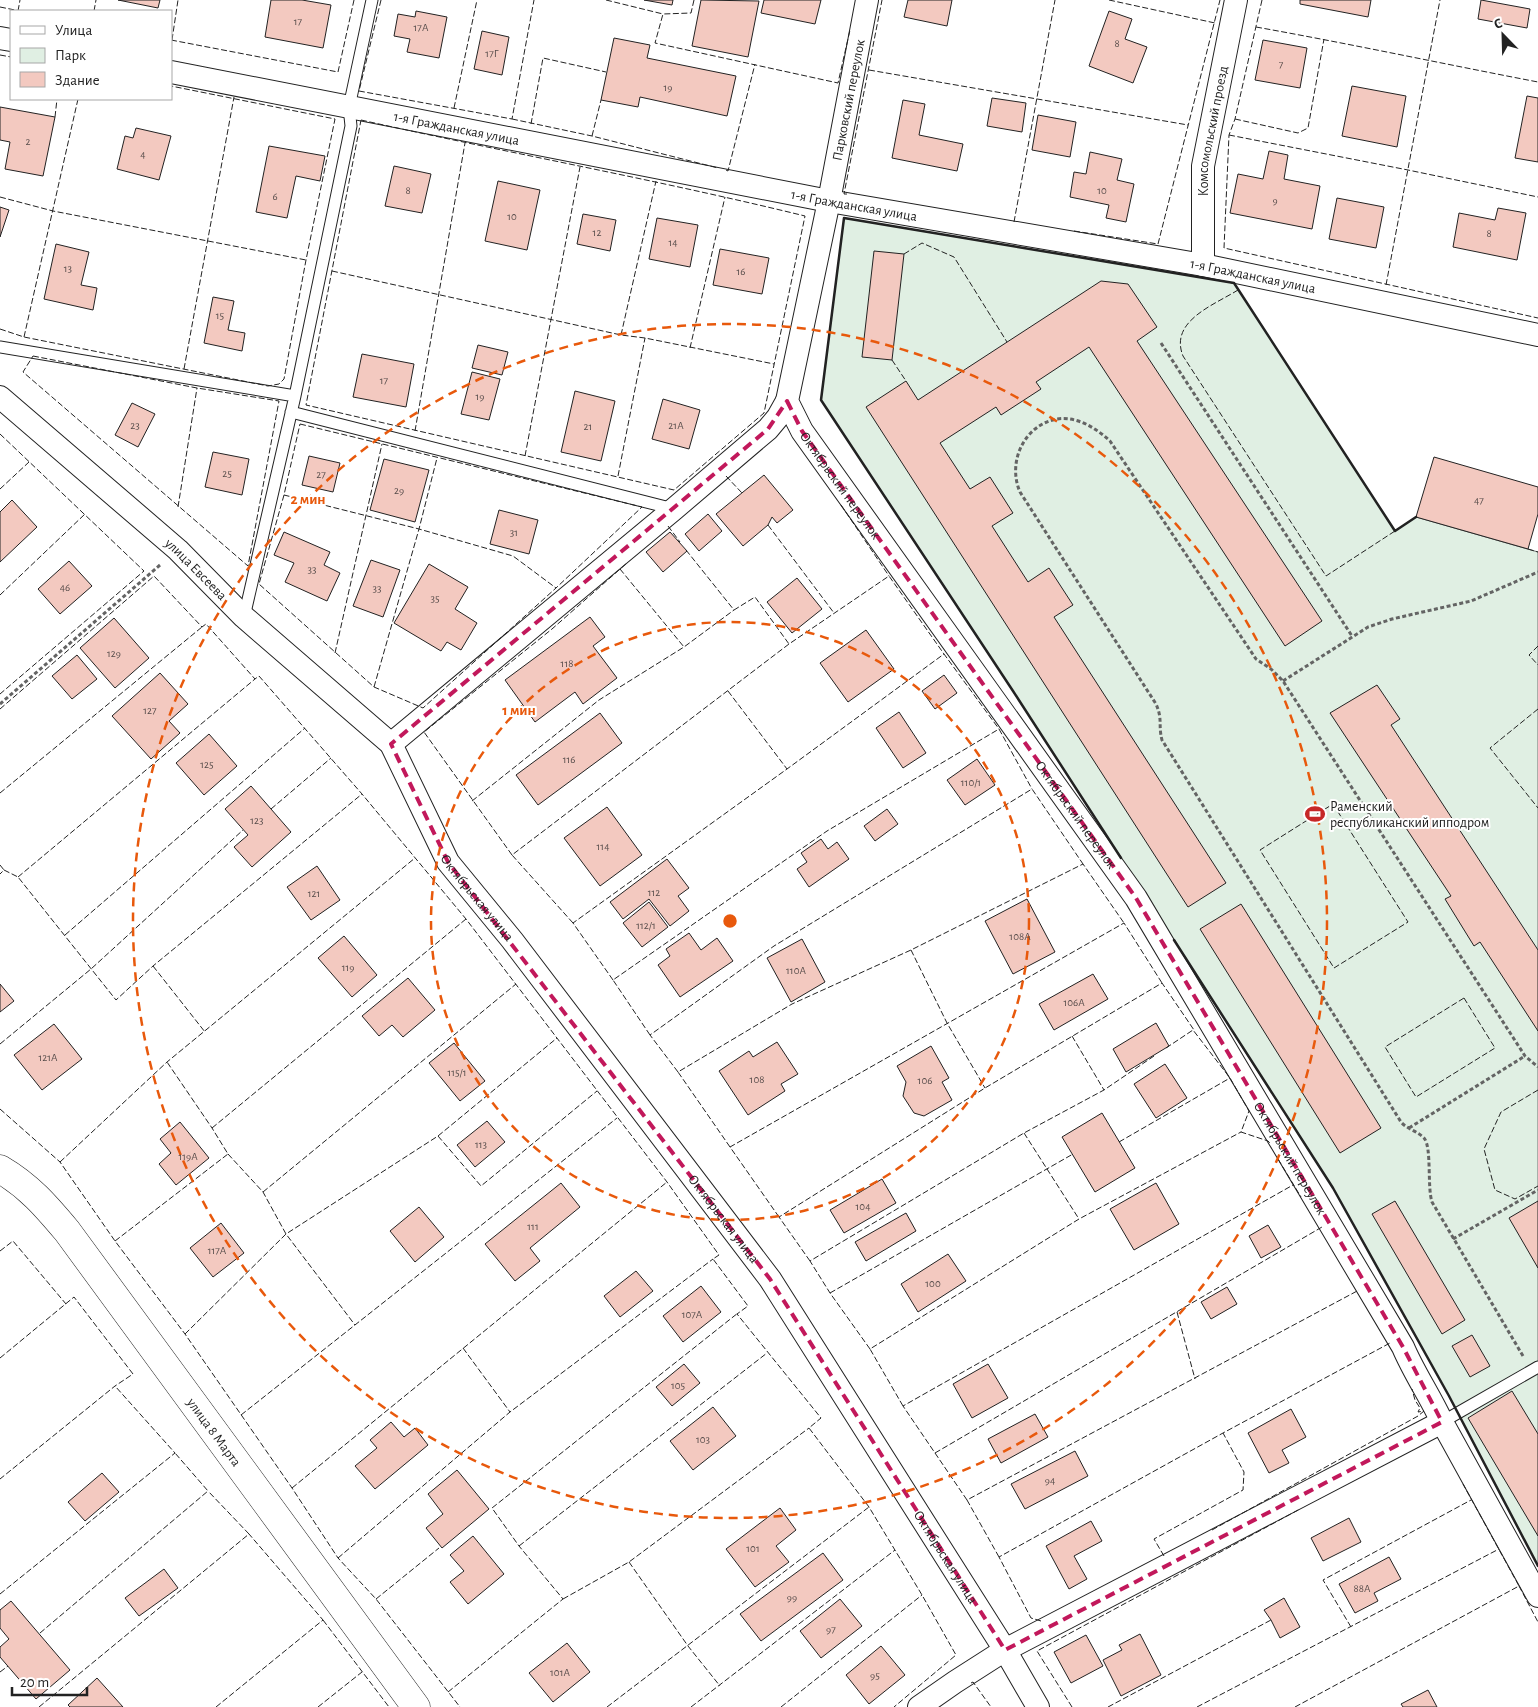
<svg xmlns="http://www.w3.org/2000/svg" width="1538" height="1707" viewBox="0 0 1538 1707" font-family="'Alegreya Sans',sans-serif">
<rect width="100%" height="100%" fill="#fff"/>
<!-- green -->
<path fill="#e0efe3" stroke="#6f6f6f" d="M844,218L1234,283L1395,531L1416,517L1538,552V1566L1449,1396L1333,1188L1013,691L821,400Z"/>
<!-- building -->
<path fill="#f3c9c0" stroke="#222" d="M118,0H160L158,8Z
M271,0H302L331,5L323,48L265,37Z
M644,0H673L672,5Z
M701,0L759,1L748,57L692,46Z
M764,0H821L815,24L761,13Z
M908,0H952L947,26L904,17Z
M1300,0H1371L1368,17L1300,4Z
M1481,0L1530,9L1527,28L1478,19Z
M416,11L447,17L439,58L407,52L410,39L394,36L398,14L415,17Z
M1109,11L1132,19L1125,39L1147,47L1133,83L1089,66Z
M482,31L509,37L502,75L474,69Z
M614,38L650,45L647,58L736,76L727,116L640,97L638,107L601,100Z
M1263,40L1307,48L1300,88L1255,80Z
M1352,86L1406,96L1397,147L1342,136Z
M1527,96L1538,98V162L1515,158Z
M992,98L1026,103L1022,132L987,126Z
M903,100L925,104L919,135L963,144L957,171L892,158Z
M0,107L55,117L43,176L5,169L10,142L0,140Z
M1038,115L1076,122L1070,157L1032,150Z
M136,128L171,136L159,180L117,169L125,136L133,138Z
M269,146L325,156L320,181L296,176L287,218L256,212Z
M1269,151L1288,155L1284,179L1320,186L1312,229L1230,213L1238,174L1263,179Z
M1090,152L1122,159L1117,180L1134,184L1126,222L1106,218L1109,205L1070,197L1074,172L1086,174Z
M394,166L431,174L422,213L385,206Z
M498,181L540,190L527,250L485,241Z
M1337,198L1384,207L1376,248L1329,239Z
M0,207L9,210L0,237Z
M1498,208L1526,213L1517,260L1453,247L1459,213L1495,220Z
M583,214L616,220L610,251L577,244Z
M657,218L698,225L690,267L649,259Z
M56,244L89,252L81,285L97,288L93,310L44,299Z
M720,249L769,258L762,294L713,285Z
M874,251L904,254L892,360L862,357Z
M1101,281L1128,284L1157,327L1137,341L1322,621L1285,646L1089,347L1036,382L1041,389L1001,415L996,407L940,443L970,489L990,477L1013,513L992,526L1028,582L1049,568L1073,605L1054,617L1226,883L1188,907L866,407L906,381L918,400Z
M213,297L234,301L228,330L245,333L242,351L204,343Z
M478,345L508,352L502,375L472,368Z
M362,354L414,364L406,407L353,397Z
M472,372L500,379L489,420L461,414Z
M575,391L615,401L601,461L561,452Z
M663,399L700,410L689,449L652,439Z
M132,403L155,414L138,447L115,435Z
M213,452L249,459L242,495L205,487Z
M309,456L340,463L333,492L302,485Z
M1434,457L1538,487V514L1528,549L1416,517Z
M384,459L429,470L415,522L370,510Z
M764,475L793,510L777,523L772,517L768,525L743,546L716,514Z
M12,500L37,527L0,562V512Z
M499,510L538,520L529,554L490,544Z
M708,514L722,531L699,551L685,534Z
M284,532L330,552L324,565L340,573L327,601L285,582L294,563L274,555Z
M670,532L687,551L663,572L646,552Z
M371,560L400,570L383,617L353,606Z
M69,561L92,586L60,614L38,589Z
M429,564L468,587L455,609L477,623L461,650L447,642L441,651L394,623Z
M797,578L822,609L792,633L767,602Z
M590,617L605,637L593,646L617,678L583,704L575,692L535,722L505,680Z
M114,618L149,658L115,688L80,648Z
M866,630L894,669L848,702L820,663Z
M77,655L97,679L72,699L52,676Z
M160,673L188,704L169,721L180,733L151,759L112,716Z
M944,675L957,693L935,709L922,691Z
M1377,685L1400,719L1391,725L1538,950V1031L1480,942L1474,946L1445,899L1451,896L1330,713Z
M899,712L926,753L903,768L876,728Z
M600,713L622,743L538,805L516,775Z
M209,734L237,766L204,795L176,763Z
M977,759L995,785L965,805L947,780Z
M251,786L291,832L252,867L234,847L248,835L225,809Z
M607,807L642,855L600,886L564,838Z
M887,809L898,824L875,841L864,826Z
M821,839L828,849L837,842L849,859L809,887L797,869L807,862L801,853Z
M667,859L689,888L678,896L689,911L670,926L649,899L623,919L610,902Z
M317,866L340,900L311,920L287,887Z
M1027,899L1055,952L1013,974L985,921Z
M649,902L668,927L642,947L623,923Z
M1241,904L1381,1128L1340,1153L1200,929Z
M689,933L701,950L717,938L733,961L680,997L658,965L670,956L666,949Z
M344,936L377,975L352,997L318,958Z
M802,939L825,982L791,1002L767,958Z
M1093,974L1108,999L1054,1030L1039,1004Z
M408,978L435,1010L403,1037L392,1025L379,1036L362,1016Z
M0,984L14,1001L0,1012Z
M1156,1023L1169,1046L1126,1072L1113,1049Z
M54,1024L82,1059L42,1090L14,1055Z
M777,1042L798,1074L781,1084L785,1091L748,1115L719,1071L749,1051L753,1057Z
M454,1043L485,1081L460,1101L429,1063Z
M931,1046L949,1078L942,1082L952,1100L924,1116L914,1113L903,1096L906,1082L897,1066Z
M1165,1064L1187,1098L1156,1118L1134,1084Z
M1102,1113L1135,1168L1095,1192L1062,1137Z
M487,1121L505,1142L475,1167L457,1145Z
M180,1122L209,1158L176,1185L159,1164L171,1153L160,1139Z
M882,1179L896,1203L844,1233L830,1210Z
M561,1183L580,1207L530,1248L540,1261L515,1281L485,1244Z
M1156,1183L1179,1224L1134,1250L1110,1209Z
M1395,1201L1465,1320L1442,1334L1372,1214Z
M1538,1201V1268L1509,1218Z
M419,1207L444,1237L415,1262L390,1231Z
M906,1213L916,1231L866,1261L855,1242Z
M221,1223L244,1253L213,1277L190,1248Z
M1268,1225L1281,1247L1261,1258L1249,1236Z
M948,1254L966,1281L918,1312L901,1284Z
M636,1271L653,1291L620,1317L604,1296Z
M701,1286L721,1312L683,1342L663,1316Z
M1227,1287L1237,1304L1211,1319L1201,1302Z
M1472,1335L1490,1366L1470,1377L1452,1346Z
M684,1364L700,1383L672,1406L656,1387Z
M988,1364L1008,1398L972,1418L953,1384Z
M1512,1391L1538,1434V1536L1468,1418Z
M713,1407L736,1436L693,1470L670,1441Z
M1291,1409L1306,1437L1282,1450L1289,1463L1269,1473L1248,1433Z
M1035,1414L1048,1437L1001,1463L988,1439Z
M391,1422L404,1437L415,1428L428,1445L375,1489L355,1466L377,1448L370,1440Z
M1075,1451L1088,1476L1025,1509L1011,1484Z
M457,1470L489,1509L442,1548L426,1528L443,1514L428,1494Z
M102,1473L119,1492L85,1521L68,1502Z
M780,1508L796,1530L776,1546L789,1562L755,1587L726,1549Z
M1349,1518L1361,1542L1323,1561L1311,1538Z
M1091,1521L1102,1541L1074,1556L1087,1579L1069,1589L1046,1546Z
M473,1536L504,1574L468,1604L450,1582L464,1571L450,1555Z
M823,1553L843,1580L761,1641L740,1614Z
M1389,1557L1401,1579L1374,1593L1378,1601L1355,1613L1339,1584Z
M164,1569L178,1588L139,1616L125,1598Z
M1284,1598L1300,1627L1280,1638L1271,1620L1264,1610Z
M840,1599L862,1626L821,1658L800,1631Z
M11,1601L70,1670L36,1699L0,1657V1647L9,1639L0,1628V1610Z
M1140,1634L1161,1675L1121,1696L1103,1660L1122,1650L1119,1645Z
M1086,1635L1103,1666L1071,1683L1054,1652Z
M567,1643L590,1672L553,1702L529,1673Z
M881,1646L905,1675L869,1704L846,1675Z
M97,1678L123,1707H70L68,1705Z
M1428,1690L1437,1707H1403L1401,1704Z"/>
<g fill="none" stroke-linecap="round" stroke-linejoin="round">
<defs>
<path id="lane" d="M0,347L295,396
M291,412L674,509
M244,617L295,396L351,126L349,107L372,0
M1442,1422L1538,1367"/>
<g id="street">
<path id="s1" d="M867,0L829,201L787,401L802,431L1136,898L1403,1347C1414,1373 1430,1396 1442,1422L1538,1596"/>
<path d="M0,38L11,40"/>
<path id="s2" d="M171,72L829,201L1203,265L1538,335"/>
<path id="s3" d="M1203,265V166L1236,0"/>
<path id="s4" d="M0,397L178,550L244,617L391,744L448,862L512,940L770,1279L1005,1650L1038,1707"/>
<path d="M391,744L674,509L768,429L778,417L787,401"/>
<path d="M919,1707L955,1682L1005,1650L1442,1422"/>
</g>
<g id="primary">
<path id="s5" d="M0,1169C29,1186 46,1206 67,1231L416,1707"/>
</g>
</defs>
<!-- lane casing -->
<use href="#lane" stroke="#222" stroke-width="13"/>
<!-- street casing -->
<use href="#street" stroke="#222" stroke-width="24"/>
<!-- primary casing -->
<use href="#primary" stroke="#222" stroke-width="29"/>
<!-- path -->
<path stroke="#646464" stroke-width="3" stroke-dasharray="4 2.5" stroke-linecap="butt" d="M1161,343L1352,636
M1283,681L1368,627L1392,619L1471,601L1538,572
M0,704L160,565
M1409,1128L1525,1056
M1453,1239L1538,1190
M1523,1356L1432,1202C1427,1187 1432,1147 1424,1138C1417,1131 1407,1129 1401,1122L1162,740C1158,725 1163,720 1156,704L1020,492C1007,462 1024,425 1057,419C1077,416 1096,428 1110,441L1256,659L1271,669L1283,681L1525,1056L1538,1067"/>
<!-- lane -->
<use href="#lane" stroke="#fff" stroke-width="11"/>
<!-- street -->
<use href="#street" stroke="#fff" stroke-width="22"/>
<!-- primary -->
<use href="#primary" stroke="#fff" stroke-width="28"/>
<!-- fence -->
<path stroke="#222" stroke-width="1" stroke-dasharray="6 2.5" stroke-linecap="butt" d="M381,0L359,91L512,119L534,0
M606,0L663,14
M694,0L691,13L663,14L655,43L838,83L850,30
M1109,0L1215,23
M1262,0L1235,119L1229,135L1224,248L1538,318
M0,7L20,11
M18,11L20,0
M94,11L96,0
M1256,27C1351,44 1444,64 1538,82
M171,40L338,72L354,0
M172,40L178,0
M0,55L11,57
M869,70L1188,125
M454,108L477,0
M55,117L57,99
M512,119L592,136L718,168
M1235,119L1298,133L1308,128L1324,39
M361,120C509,153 658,180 805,216L764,413L674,490L306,405Z
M531,124L543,58L606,72
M1229,135L1408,170L1538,197
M592,136L601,100
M726,170L728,171L755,64
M847,194H844L882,0
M0,197L53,211L306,260
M1014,222L1055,0
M1074,231L1158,244L1220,0
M904,254L922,243L954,257L1007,342
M332,271L621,335L645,338L774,364
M1386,285L1440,0
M1238,290C1214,305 1169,321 1183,356L1326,576L1395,531
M0,329L24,337L268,386L279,384L284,379L306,260L335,119L171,86
M621,335L656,181
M24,337L78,99
M690,348L725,197
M33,356L197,388L279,401L248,566L23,372Z
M892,360L906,381
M184,369L234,97
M300,424L642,507L556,588L423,708L374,687L259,584L284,495Z
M415,431L465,143
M0,434L144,571L0,694
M525,456L580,167
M618,476L645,338
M726,476L742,493
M0,489L29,462
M284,495L419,529L513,556L556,588
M841,505L889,576
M178,507L197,388
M768,525L834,613
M668,526L680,542
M1528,549L1538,552
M686,550L734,610L755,597L789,644
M620,569L684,647
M0,595L85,514
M1538,646L1529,655L1538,665
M335,653L382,444
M374,687L419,529L437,458
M728,691L787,769
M0,709L154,576L202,627L206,624L255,679L259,676L362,794L466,919L667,1182L719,1255L713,1259L748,1306L737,1314L821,1418L809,1428L869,1507L922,1595L956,1655L894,1707
M1538,709L1490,748L1538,808
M0,793L202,627
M472,801L599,700L684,647L734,610
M1333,804L1408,922L1334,968L1260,850Z
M271,809L331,758
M512,855L424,732L552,629L627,563
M0,865L4,870L0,874
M4,870L18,877L116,1000L153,966L362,794
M18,877L255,679
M573,923L512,855L789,644L889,576L944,654
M65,935L305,728
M911,950L947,1023L985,1088
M153,966L205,1032
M613,980L573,923L787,769L944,654L999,729
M1464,998L1495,1048L1416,1097L1385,1047Z
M650,1035L613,980L827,831L999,729L1032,789
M1072,1036L1104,1090
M0,1044L91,969L243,830
M1166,1048L1193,1030L1230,1078L1249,1111L1241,1132L1268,1141L1270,1143
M678,1072L650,1035L774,946L1032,789L1083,864
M1538,1090L1501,1112L1484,1149L1495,1190L1515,1199L1538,1186
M0,1109L60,1162L115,1241L185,1334L292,1488L338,1558L376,1599L460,1707
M212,1128L466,919
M1024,1133L1079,1219
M438,1136L481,1186L597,1091
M1119,1142L1230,1078
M730,1147L678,1072L792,1004L911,950L1083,864L1124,923
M228,1154L263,1192L286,1234L438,1136L557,1038
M1278,1159L1301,1197
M60,1162L167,1062L415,858
M263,1192L516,984
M779,1217L730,1147L1124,923L1162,983
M115,1241L228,1154L212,1128L167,1062
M0,1251L13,1241L66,1304
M810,1261L779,1217L985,1088L1162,983L1194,1030
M830,1293L1073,1154
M1177,1312L1195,1379
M185,1334L286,1234L355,1325
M463,1348L510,1412
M870,1349L830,1293L810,1261L1024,1133L1104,1090L1154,1056
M0,1358L74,1297L133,1374L115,1386L0,1479
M903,1406L870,1349L1079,1219L1241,1132
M241,1415L617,1118
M935,1453L1322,1227
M292,1488L667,1182
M967,1500L903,1406L1293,1185
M1212,1530L1418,1416L1424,1411L1418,1412L1420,1408L1415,1400L1412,1389
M519,1546L767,1353
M1164,1556L1154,1539L1243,1490L1244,1472L1223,1433
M999,1557L967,1500L1359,1290
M338,1558L510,1412L713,1259
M629,1562L688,1646L720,1686
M1519,1586L1538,1622
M0,1594L175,1453L115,1386
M376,1599L439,1548
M563,1599L629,1562L809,1428
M323,1620L389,1707
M1041,1621L1031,1618L999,1557L1223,1433L1390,1343
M1351,1627L1323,1580L1471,1500
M40,1633L208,1491L175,1453
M0,1672L8,1666
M971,1683L973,1682L991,1707
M448,1692L563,1599L519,1546L492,1508L738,1313
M39,1707L249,1534L208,1491
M216,1707L323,1620L249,1534
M318,1707L362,1672
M607,1707L869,1507
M691,1707L895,1550
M781,1707L922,1595
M1072,1707L1037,1651L1300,1509
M1108,1707L1271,1620
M1197,1707L1499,1549
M1295,1707L1519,1586L1463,1484"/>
<!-- wall -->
<path stroke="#222" stroke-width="2.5" d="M1121,858L1013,691L821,400L844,218L1234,283L1395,531L1416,517
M1174,940L1333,1188L1449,1396L1538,1566"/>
</g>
<!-- marked area -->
<path fill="none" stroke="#c2185b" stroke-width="4" stroke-dasharray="10 6" stroke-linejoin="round" d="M787,401L802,431L1136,898L1403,1347L1442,1422L1005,1650L770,1279L448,862L391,744L768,429Z"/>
<!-- distance rings -->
<g fill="none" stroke="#e8590c" stroke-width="2.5" stroke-dasharray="9 6">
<circle cx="730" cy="921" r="299"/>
<circle cx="730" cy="921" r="597"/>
</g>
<!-- icons -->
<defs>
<symbol id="stadium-bare" viewBox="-9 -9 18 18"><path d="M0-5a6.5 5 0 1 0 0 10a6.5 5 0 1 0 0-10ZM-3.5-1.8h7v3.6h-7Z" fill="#c62828" stroke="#fff" stroke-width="2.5" paint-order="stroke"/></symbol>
</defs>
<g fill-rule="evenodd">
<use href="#stadium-bare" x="1301" y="800" width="28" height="28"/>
</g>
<g text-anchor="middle" stroke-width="4" stroke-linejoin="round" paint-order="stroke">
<!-- number labels -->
<g font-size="11" fill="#564c4a">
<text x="298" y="25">17</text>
<text x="421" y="31">17А</text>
<text x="1117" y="47">8</text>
<text x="492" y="57">17Г</text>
<text x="1281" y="68">7</text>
<text x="668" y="91">19</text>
<text x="28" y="145">2</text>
<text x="143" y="158">4</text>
<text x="408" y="194">8</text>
<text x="1102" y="194">10</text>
<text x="275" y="200">6</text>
<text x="1275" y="204">9</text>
<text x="512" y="220">10</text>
<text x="597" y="236">12</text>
<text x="1489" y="237">8</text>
<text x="673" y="246">14</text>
<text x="68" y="272">13</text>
<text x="741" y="275">16</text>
<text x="220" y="319">15</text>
<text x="384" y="384">17</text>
<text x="480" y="400">19</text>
<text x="135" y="429">23</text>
<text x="676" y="429">21А</text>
<text x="588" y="430">21</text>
<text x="227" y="477">25</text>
<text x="321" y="478">27</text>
<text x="399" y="494">29</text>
<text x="1479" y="504">47</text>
<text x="514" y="536">31</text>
<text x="312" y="573">33</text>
<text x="65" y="591">46</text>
<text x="377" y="592">33</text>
<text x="435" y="602">35</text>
<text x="114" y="657">129</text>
<text x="567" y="667">118</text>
<text x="150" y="714">127</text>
<text x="569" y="763">116</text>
<text x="207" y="768">125</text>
<text x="971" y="786">110/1</text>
<text x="257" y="824">123</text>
<text x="603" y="850">114</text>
<text x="654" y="896">112</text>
<text x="314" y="897">121</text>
<text x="646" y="929">112/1</text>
<text x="1020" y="940">108А</text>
<text x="348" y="971">119</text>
<text x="796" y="974">110А</text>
<text x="1074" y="1006">106А</text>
<text x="48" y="1061">121А</text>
<text x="457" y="1076">115/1</text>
<text x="757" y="1083">108</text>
<text x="925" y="1084">106</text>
<text x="481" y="1148">113</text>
<text x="188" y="1160">119А</text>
<text x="863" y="1210">104</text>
<text x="533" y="1230">111</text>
<text x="217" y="1254">117А</text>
<text x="933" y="1287">100</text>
<text x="692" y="1318">107А</text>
<text x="678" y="1389">105</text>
<text x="703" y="1443">103</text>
<text x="1050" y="1484">94</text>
<text x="753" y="1552">101</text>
<text x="1362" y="1592">88А</text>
<text x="792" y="1601">99</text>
<text x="831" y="1633">97</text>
<text x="560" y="1676">101А</text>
<text x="875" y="1679">95</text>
</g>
<!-- street labels -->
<g font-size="14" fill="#222" stroke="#fff">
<text transform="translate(848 100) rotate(-79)" y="5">Парковский переулок</text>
<text dy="5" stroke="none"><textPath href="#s2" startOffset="291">1-я Гражданская улица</textPath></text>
<text dy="5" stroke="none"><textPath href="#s3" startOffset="135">Комсомольский проезд</textPath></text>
<text dy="5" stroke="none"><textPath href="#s2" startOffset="696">1-я Гражданская улица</textPath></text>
<text dy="5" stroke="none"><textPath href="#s2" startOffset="1101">1-я Гражданская улица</textPath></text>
<text dy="5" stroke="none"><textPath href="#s1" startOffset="509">Октябрьский переулок</textPath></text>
<text dy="5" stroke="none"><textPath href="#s4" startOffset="261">улица Евсеева</textPath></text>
<text dy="5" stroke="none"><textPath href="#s1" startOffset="914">Октябрьский переулок</textPath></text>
<text dy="5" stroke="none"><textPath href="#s4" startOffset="700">Октябрьская улица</textPath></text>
<text dy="5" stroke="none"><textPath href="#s1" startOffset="1319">Октябрьский переулок</textPath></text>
<text dy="5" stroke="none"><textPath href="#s4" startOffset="1105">Октябрьская улица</textPath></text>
<text dy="5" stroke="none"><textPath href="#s5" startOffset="341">улица 8 Марта</textPath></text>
<text dy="5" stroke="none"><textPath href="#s4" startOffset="1510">Октябрьская улица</textPath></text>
</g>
<!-- poi labels -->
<g font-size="14" fill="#222" stroke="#fff" text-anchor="start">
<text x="1330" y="811">Раменский<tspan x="1330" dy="16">республиканский ипподром</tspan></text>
</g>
</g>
<circle cx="730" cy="921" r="8" fill="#e8590c" stroke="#fff" stroke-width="2.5"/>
<g font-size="15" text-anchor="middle" font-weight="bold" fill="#e8590c" stroke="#fff" stroke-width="4" stroke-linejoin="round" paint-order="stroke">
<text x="308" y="504">2 мин</text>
<text x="519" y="715">1 мин</text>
</g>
<!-- legend -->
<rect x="10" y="10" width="162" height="90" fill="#ffffff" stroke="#a7a7a7"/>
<rect x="20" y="26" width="25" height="8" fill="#ffffff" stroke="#a7a7a7"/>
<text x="55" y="35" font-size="15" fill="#222222">Улица</text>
<rect x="20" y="48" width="25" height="15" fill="#e0efe3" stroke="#a7a7a7"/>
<text x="55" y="60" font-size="15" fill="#222222">Парк</text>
<rect x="20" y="72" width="25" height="15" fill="#f3c9c0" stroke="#a7a7a7"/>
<text x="55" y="85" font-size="15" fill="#222222">Здание</text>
<!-- north arrow -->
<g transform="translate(1503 35) rotate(337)" stroke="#ffffff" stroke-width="4" paint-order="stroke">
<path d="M0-4L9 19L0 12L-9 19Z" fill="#222222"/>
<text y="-8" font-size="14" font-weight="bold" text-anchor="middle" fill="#222222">С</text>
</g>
<!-- scale -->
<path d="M12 1687v8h75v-8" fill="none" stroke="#222222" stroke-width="2.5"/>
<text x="20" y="1687" font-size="15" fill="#222222" stroke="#ffffff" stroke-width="4" paint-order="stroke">20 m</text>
</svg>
